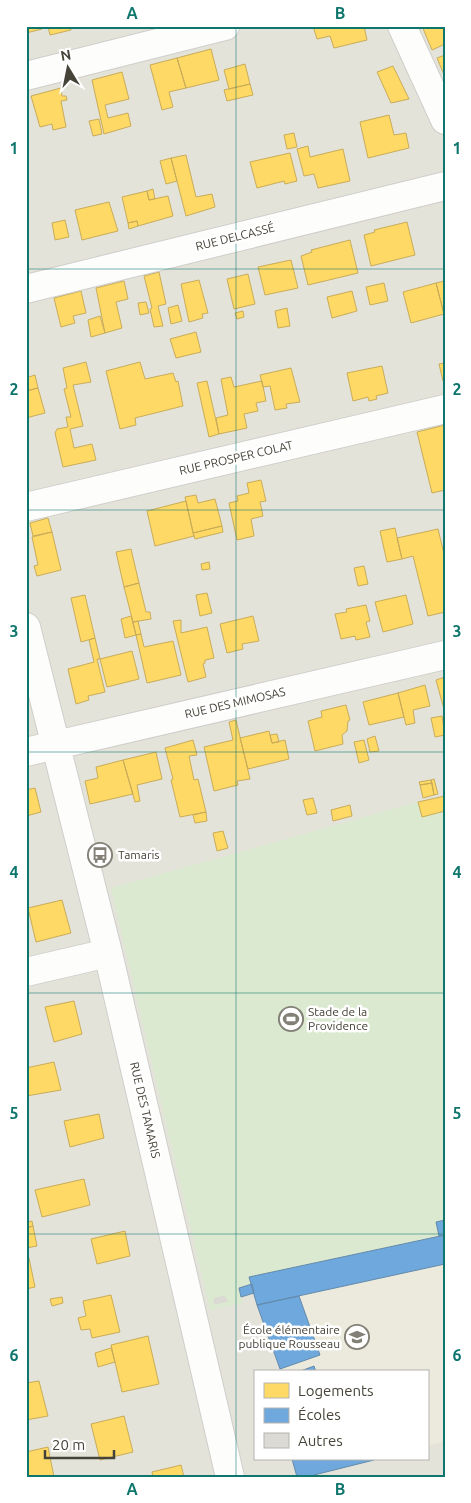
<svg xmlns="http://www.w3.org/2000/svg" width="471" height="1503" viewBox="0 0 471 1503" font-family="Ubuntu,sans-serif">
<rect width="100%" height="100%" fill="#f1f1ec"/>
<!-- residential -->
<path fill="#e4e3da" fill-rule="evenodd" d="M26,26H445V811L422,817L419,803L239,1288L439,1235L436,1222L445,1220V1477H26ZM255,1372H427V1459H255Z"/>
<!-- education -->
<path fill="#ebeadc" d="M445,1235V1441L427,1446V1372H281L254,1293L241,1297L239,1288L251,1284L249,1277Z"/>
<!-- green -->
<path fill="#dae9cf" d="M418,802L422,817L445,811V1220L436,1222L439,1236L249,1277L252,1284L239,1288L243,1303L210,1310L111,888Z"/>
<!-- homes -->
<path fill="#ffd966" stroke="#c8ac58" d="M26,26H41L42,29L26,33Z
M48,26H70L71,30L50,35Z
M313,26H364L367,40L334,48L330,36L317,39Z
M422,26H445V44L432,50Z
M211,49L219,80L186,88L177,58Z
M445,55V77L437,58Z
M177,58L186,88L169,92L173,107L162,110L150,65Z
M245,64L250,84L229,89L224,70Z
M393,66L409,99L391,103L377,72Z
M122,72L129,99L105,105L108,118L128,113L131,126L104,134L92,80Z
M250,84L253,95L227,101L224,90Z
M61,88L62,96H66L67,100L61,101L66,127L53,130L52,124L40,127L31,96Z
M389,115L394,135L406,133L409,148L368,158L360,122Z
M99,119L102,134L93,136L89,121Z
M294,133L297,147L287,149L284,135Z
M308,146L310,157L343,149L350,181L318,188L314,174L304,176L297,149Z
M290,153L297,181L285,184L284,181L257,188L250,162Z
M186,155L196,197L212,194L215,207L186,216L171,158Z
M171,158L177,181L166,184L160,161Z
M153,189L155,199L149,200L147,191Z
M147,191L149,200L168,196L173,216L138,226L137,221L128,223L122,197Z
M109,202L118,231L82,240L75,210Z
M65,220L69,237L55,240L52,223Z
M137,221L138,226L129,229L128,223Z
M407,222L415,255L371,266L364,235L375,232L374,230Z
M350,240L358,273L308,285L301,256L312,252L311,250Z
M291,260L298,288L265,295L258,267Z
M159,272L166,304L158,306L163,326L154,327L150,309L152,308L144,276Z
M248,274L255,304L234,309L227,279Z
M199,280L208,313L202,314L203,318L189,322L181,284Z
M124,281L128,299L116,302L122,328L105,333L96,288Z
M445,281V314H444L436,283Z
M384,283L388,301L370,305L366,287Z
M436,283L444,314L411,323L403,292Z
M81,291L86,313L73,316L75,323L61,327L54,298Z
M352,291L357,311L332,318L327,297Z
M146,302L149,313L140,315L138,303Z
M178,305L182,321L171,324L168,308Z
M287,308L290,326L278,328L275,311Z
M243,311L244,317L237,319L235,313Z
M100,316L105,333L91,337L88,320Z
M196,332L201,352L176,358L170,339Z
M86,362L91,382L73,385L83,426L70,429L74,448L92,444L96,460L63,467L55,433L57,429L68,427L66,417H71L64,389L67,388L63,368Z
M140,362L145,379L173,373L176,382L178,381L183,406L135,418L136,425L120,429L106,371Z
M445,363V380L443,381L439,364Z
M382,366L388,393L376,396L377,399L369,401L368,397L353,401L347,373Z
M291,368L300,402L286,404L287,408L275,410L270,386L263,387L260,375Z
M35,375L38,388L26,391V378Z
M231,377L234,387L262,381L266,401L256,403L258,411L244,414L247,428L219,434L216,418L228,415L221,379Z
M207,381L219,434L209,437L197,383Z
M38,388L45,413L26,418V391Z
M445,425V490L432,493L417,432Z
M261,480L266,501L260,502L263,516L251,519L254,536L237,540L229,503L238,501L237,496L249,493L247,483Z
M196,495L198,503L215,499L222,526L193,533L185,497Z
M186,501L194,536L155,546L147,511Z
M48,518L52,532L33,536L30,523Z
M222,526L223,532L195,539L193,533Z
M395,528L402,559L387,562L380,531Z
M438,529L445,558V612L428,616L413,556L402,559L397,538Z
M52,532L61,570L37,576L34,566L38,565L32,537Z
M131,549L139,583L124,587L116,552Z
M209,562L210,569L202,570L201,564Z
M364,566L368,584L358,586L354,568Z
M139,583L146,612H150L151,619L133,622L124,587Z
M207,593L212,613L200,616L196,595Z
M85,595L95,638L81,642L71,598Z
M406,595L413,624L383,632L375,602Z
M366,605L370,621L366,622L370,637L356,640L355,636L341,639L335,614L347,612L346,609Z
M131,616L136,635L125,638L121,619Z
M253,616L259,641L242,644L243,649L227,653L220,624Z
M181,620V633L207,627L214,658L205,660V663L203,664L206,677L188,682L173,621Z
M138,621L141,634L136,635L133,622Z
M141,634L144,647L173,641L181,675L147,683L136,635Z
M95,638L100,659H97L105,692L88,696L89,700L76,704L68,669L94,662L89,640Z
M132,651L139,679L107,687L100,659Z
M445,677V713L436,680Z
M425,685L430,706L413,710L415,723L406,725L398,693Z
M398,693L404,717L369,725L363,702Z
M346,705L350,720L348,721L347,731L342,735L343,744L315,751L308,721L322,717L321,711Z
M442,716L445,735L435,737L431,718Z
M236,720L250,779L237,781L238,785L214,791L204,747L233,740L229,722Z
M269,731L272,743L285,740L289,759L248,769L240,738Z
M277,734L279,742L272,743L270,735Z
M375,736L379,751L370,752L367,739Z
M193,740L197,755L189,756L194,780L198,779L206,812L180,817L171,780L173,779L165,748Z
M364,740L369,760L359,763L354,742Z
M156,752L162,779L137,785L140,801L135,802L123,760Z
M123,760L133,794L90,804L85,781L98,778L96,767Z
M434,779L438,794L434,795L431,780Z
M431,780L432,783L420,785L419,782Z
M432,783L434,795L423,798L420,785Z
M35,788L41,812L26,816V790Z
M445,796V811L422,817L418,802Z
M313,798L317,813L307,815L303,800Z
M350,805L352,816L333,821L331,810Z
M206,812L207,821L195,823L193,815Z
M223,831L228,848L217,851L213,833Z
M62,900L71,933L36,942L28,908Z
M74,1001L82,1034L54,1042L45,1007Z
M54,1062L61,1090L26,1096V1068Z
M99,1114L104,1138L70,1147L64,1121Z
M84,1179L90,1205L42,1217L35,1190Z
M32,1221L33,1226L26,1228V1223Z
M33,1226L37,1246L26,1248V1228Z
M125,1231L130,1256L97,1264L91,1239Z
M29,1258L35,1287L26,1289V1259Z
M111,1295L120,1332L92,1338L90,1329L81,1330L78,1318L86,1316L83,1301Z
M62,1297L63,1303L52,1306L50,1299Z
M148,1336L159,1384L122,1392L111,1345Z
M111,1348L115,1362L98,1367L95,1353Z
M39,1381L48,1416L26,1420V1383Z
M124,1416L133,1452L100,1460L91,1424Z
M48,1447L54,1477H26V1452Z
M181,1465L184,1477H153L152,1472Z"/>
<!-- schools -->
<path fill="#6fa8dc" stroke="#638aab" d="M445,1220V1235L439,1236L436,1222Z
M445,1235V1264L257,1305L249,1277Z
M252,1284L254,1293L241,1297L239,1288Z
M299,1296L320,1355L280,1369L257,1305Z
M314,1366L316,1372H298Z
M292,1459H373L374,1460L306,1477H297Z"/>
<!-- building -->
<path fill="#dbdad4" stroke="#d9d8d2" d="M224,1296L227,1301L215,1304L214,1299Z"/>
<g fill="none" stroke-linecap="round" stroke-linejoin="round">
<defs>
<path id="street" d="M402,26L445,120
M26,76L225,26
M26,289L445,186
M26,507L445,409
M26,627L108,953L230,1477
M26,752L445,655
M26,972L108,953"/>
</defs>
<!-- street casing -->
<use href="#street" stroke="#cfceca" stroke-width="30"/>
<!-- street -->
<use href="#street" stroke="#fdfdfc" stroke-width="28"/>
</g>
<!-- grid -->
<path fill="none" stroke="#0f766e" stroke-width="1" stroke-opacity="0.55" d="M236,26V1477M26,269H445M26,510H445M26,752H445M26,993H445M26,1234H445"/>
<!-- icons -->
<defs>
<symbol id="bus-ring" viewBox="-11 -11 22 22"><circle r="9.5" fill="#fff" stroke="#828077" stroke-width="1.5"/><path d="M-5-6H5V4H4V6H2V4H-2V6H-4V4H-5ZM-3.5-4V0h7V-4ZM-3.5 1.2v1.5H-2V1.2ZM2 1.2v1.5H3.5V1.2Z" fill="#828077"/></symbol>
<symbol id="stadium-ring" viewBox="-11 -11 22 22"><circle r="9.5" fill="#fff" stroke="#828077" stroke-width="1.5"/><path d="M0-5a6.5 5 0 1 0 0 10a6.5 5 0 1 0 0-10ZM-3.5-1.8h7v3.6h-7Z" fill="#828077"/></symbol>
<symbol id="school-ring" viewBox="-11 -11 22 22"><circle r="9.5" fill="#fff" stroke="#828077" stroke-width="1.5"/><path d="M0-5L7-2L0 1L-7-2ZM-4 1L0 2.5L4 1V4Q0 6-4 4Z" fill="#828077"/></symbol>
</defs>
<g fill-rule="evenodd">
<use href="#bus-ring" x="86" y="841" width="28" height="28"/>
<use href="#stadium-ring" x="277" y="1005" width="28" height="28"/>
<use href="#school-ring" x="343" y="1323" width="28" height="28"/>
</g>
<g text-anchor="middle" stroke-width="5" stroke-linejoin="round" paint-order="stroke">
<!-- street labels -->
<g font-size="12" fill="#464338" stroke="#fff">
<text transform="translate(235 237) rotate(-14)" y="4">RUE DELCASSÉ</text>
<text transform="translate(236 458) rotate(-13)" y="4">RUE PROSPER COLAT</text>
<text transform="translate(235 703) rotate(-13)" y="4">RUE DES MIMOSAS</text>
<text transform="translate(145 1110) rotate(77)" y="4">RUE DES TAMARIS</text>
</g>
<!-- poi labels -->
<g font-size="12" fill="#464338" stroke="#fff" text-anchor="start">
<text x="118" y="859">Tamaris</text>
<text x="308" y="1016">Stade de la<tspan x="308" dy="14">Providence</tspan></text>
<text x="340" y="1334" text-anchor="end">École élémentaire<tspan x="340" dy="14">publique Rousseau</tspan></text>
</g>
</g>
<!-- border -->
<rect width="471" height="1503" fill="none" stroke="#ffffff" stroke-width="55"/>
<!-- legend -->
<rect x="254" y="1370" width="175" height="90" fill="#ffffff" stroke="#b5b4af"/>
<rect x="264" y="1383" width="25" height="15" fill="#ffd966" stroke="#b5b4af"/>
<text x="298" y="1396" font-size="15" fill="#464338">Logements</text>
<rect x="264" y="1408" width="25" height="15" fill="#6fa8dc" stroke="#b5b4af"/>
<text x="298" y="1420" font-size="15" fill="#464338">Écoles</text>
<rect x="264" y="1433" width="25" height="15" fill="#dbdad4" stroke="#b5b4af"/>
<text x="298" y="1446" font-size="15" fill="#464338">Autres</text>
<!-- north arrow -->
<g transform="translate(68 68) rotate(350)" stroke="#ffffff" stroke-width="4" paint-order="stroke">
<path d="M0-4L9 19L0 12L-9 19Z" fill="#464338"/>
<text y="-8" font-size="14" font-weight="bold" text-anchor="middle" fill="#464338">N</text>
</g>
<!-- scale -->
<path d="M45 1450v8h69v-8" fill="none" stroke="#464338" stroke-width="2.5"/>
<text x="52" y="1450" font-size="15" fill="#464338" stroke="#ffffff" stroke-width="4" paint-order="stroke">20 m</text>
<rect x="28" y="28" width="416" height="1448" fill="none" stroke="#0f766e" stroke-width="2"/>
<g font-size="16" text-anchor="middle" font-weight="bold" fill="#0f766e">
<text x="132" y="19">A</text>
<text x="340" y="19">B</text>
<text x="14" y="154">1</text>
<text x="457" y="154">1</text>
<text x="14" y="395">2</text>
<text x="457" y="395">2</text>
<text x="14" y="637">3</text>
<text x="457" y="637">3</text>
<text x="14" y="878">4</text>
<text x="457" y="878">4</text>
<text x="14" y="1119">5</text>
<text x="457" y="1119">5</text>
<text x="14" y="1361">6</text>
<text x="457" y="1361">6</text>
<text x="132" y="1495">A</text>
<text x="340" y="1495">B</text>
</g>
</svg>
